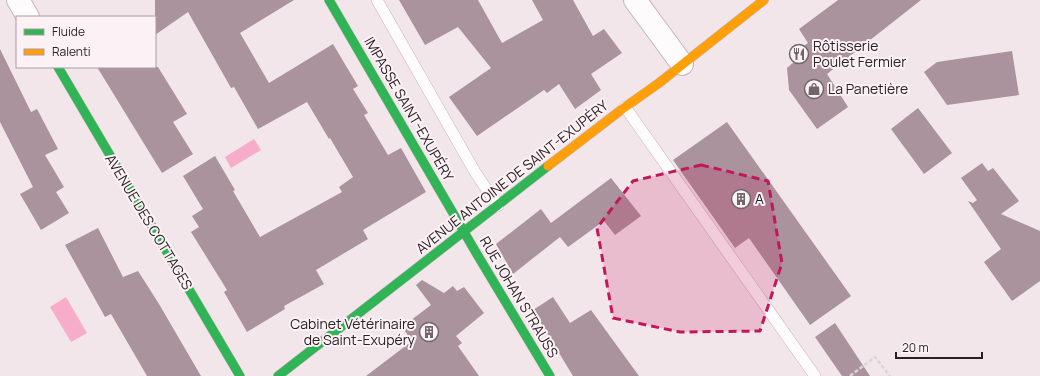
<svg xmlns="http://www.w3.org/2000/svg" width="1040" height="376" viewBox="0 0 1040 376" font-family="Manrope,sans-serif">
<rect width="100%" height="100%" fill="#f3e6ea"/>
<!-- water -->
<path fill="#f7adc9" d="M254,139L261,150L231,168L225,157Z
M66,297L87,333L71,342L50,307Z"/>
<!-- building -->
<path fill="#aa939c" d="M155,0H294L240,33L269,83L333,44L358,86L353,89L368,113L364,115L388,155L401,148L426,192L363,230L368,239L316,270L324,284L284,306L285,309L247,332L224,292L227,290L191,232L199,227L192,216L203,209L183,176L215,156L235,190L233,191L260,237L342,192L339,187L353,177L330,138L329,139L307,102L258,129L234,87L231,88L188,12L155,35Z
M399,0H478L502,43L543,20L532,0H573L593,36L604,29L622,53L591,74L601,90L575,109L559,84L547,93L544,90L477,136L449,97L491,68L458,27L425,45Z
M838,0H921L827,74L848,107L817,129L789,90L787,68L795,61L791,55L808,43L799,29Z
M0,49L31,112L37,109L58,149L45,155L64,187L56,192L69,213L41,230L20,194L33,187L0,122Z
M1012,51L1019,95L947,105L924,72L937,62Z
M97,67H158L187,114L173,122L193,154L162,173Z
M918,108L952,153L924,174L891,129Z
M727,122L851,296L810,325L749,238L735,248L673,160Z
M982,163L988,171L993,168L1019,201L1001,214L1040,231V281L1012,301L984,262L1001,249L968,201L973,203L977,200L961,178Z
M611,178L641,216L615,235L604,221L568,247L560,237L513,274L496,244L541,209L551,223Z
M98,228L123,277L138,271L159,304L201,376H147L111,314L105,317L65,245Z
M422,280L444,293L453,286L457,291L464,287L484,313L456,336L462,343L458,346L479,376H366L412,341L402,327L431,305L416,285Z
M553,297L570,323L591,310L639,376H573L533,310Z
M835,323L870,376H842L815,337Z"/>
<g fill="none" stroke-linecap="round" stroke-linejoin="round">
<defs>
<path id="lane" d="M377,0L475,172L498,206
M625,107L815,376"/>
<path id="street" d="M18,0L28,17
M635,0L682,64"/>
<path id="fast" d="M329,0L478,256L550,376
M58,67L240,376
M278,376L548,166"/>
<path id="slow" d="M548,166L625,107L659,83L764,0"/>
</defs>
<!-- lane casing -->
<use href="#lane" stroke="#c2b7bb" stroke-width="12"/>
<!-- street casing -->
<use href="#street" stroke="#c2b7bb" stroke-width="24"/>
<!-- fast casing -->
<use href="#fast" stroke="#c2b7bb" stroke-width="10"/>
<!-- slow casing -->
<use href="#slow" stroke="#c2b7bb" stroke-width="10"/>
<!-- path -->
<path stroke="#dad6d7" stroke-width="2.5" stroke-dasharray="4 2" stroke-linecap="butt" d="M850,376L875,357L890,376"/>
<!-- lane -->
<use href="#lane" stroke="#fdfbfc" stroke-width="11"/>
<!-- street -->
<use href="#street" stroke="#fdfbfc" stroke-width="22"/>
<!-- fast -->
<use href="#fast" stroke="#30b455" stroke-width="9"/>
<!-- slow -->
<use href="#slow" stroke="#ff9f0a" stroke-width="9"/>
</g>
<!-- marked area -->
<path fill="#c2185b" fill-opacity="0.2" stroke="#c2185b" stroke-width="3" stroke-dasharray="8 5" stroke-linejoin="round" d="M701,165L768,181L782,263L760,331L680,332L613,318L597,228L633,181Z"/>
<!-- icons -->
<defs>
<symbol id="restaurant-ring" viewBox="-11 -11 22 22"><circle r="9.5" fill="#fcf2f5" stroke="#706669" stroke-width="1.5"/><path d="M-5-6h1v4h1v-4h1v4h1v-4h1v5L-1.5 .5V6h-2V.5L-5-1ZM5-6V6H3V1.5H1.5Q1.5-4 5-6Z" fill="#706669"/></symbol>
<symbol id="shop-ring" viewBox="-11 -11 22 22"><circle r="9.5" fill="#fcf2f5" stroke="#706669" stroke-width="1.5"/><path d="M-5-2.5h2.3a2.7 3.5 0 0 1 5.4 0H5L5.5 6h-11ZM-1.5-2.5h3a1.5 2.3 0 0 0-3 0Z" fill="#706669"/></symbol>
<symbol id="building-ring" viewBox="-11 -11 22 22"><circle r="9.5" fill="#fcf2f5" stroke="#706669" stroke-width="1.5"/><path d="M-4-6H4V6H1V3H-1V6H-4ZM-2.5-4.3h1.7v1.8h-1.7ZM.8-4.3h1.7v1.8H.8ZM-2.5-1h1.7V.8h-1.7ZM.8-1h1.7V.8H.8Z" fill="#706669"/></symbol>
</defs>
<g fill-rule="evenodd">
<use href="#restaurant-ring" x="788" y="43" width="22" height="22"/>
<use href="#shop-ring" x="803" y="78" width="22" height="22"/>
<use href="#building-ring" x="730" y="188" width="22" height="22"/>
<use href="#building-ring" x="418" y="321" width="22" height="22"/>
</g>
<g text-anchor="middle" stroke-width="4" stroke-linejoin="round" paint-order="stroke">
<!-- poi labels -->
<g font-size="14" fill="#2a2124" stroke="#fcf2f5" text-anchor="start">
<text x="813" y="51">Rôtisserie<tspan x="813" dy="16">Poulet Fermier</tspan></text>
<text x="828" y="94">La Panetière</text>
<text x="755" y="204">A</text>
<text x="415" y="329" text-anchor="end">Cabinet Vétérinaire<tspan x="415" dy="16">de Saint-Exupéry</tspan></text>
</g>
<!-- street labels -->
<g font-size="14" fill="#2a2124" stroke="#fcf2f5">
<text transform="translate(409 109) rotate(60)" y="5">IMPASSE SAINT-EXUPÉRY</text>
<text transform="translate(512 177) rotate(-38)" y="5">AVENUE ANTOINE DE SAINT-EXUPÉRY</text>
<text transform="translate(149 222) rotate(59)" y="5">AVENUE DES COTTAGES</text>
<text transform="translate(519 297) rotate(59)" y="5">RUE JOHAN STRAUSS</text>
</g>
</g>
<!-- legend -->
<rect x="16" y="16" width="140" height="52" fill="#fcf2f5" stroke="#a89ea1"/>
<rect x="24" y="29" width="20" height="6" fill="#30b455" stroke="#a89ea1"/>
<text x="52" y="36" font-size="12" fill="#2a2124">Fluide</text>
<rect x="24" y="49" width="20" height="6" fill="#ff9f0a" stroke="#a89ea1"/>
<text x="52" y="56" font-size="12" fill="#2a2124">Ralenti</text>
<!-- scale -->
<path d="M896 352v6h86v-6" fill="none" stroke="#2a2124" stroke-width="2"/>
<text x="902" y="352" font-size="12" fill="#2a2124" stroke="#fcf2f5" stroke-width="3" paint-order="stroke">20 m</text>
</svg>
